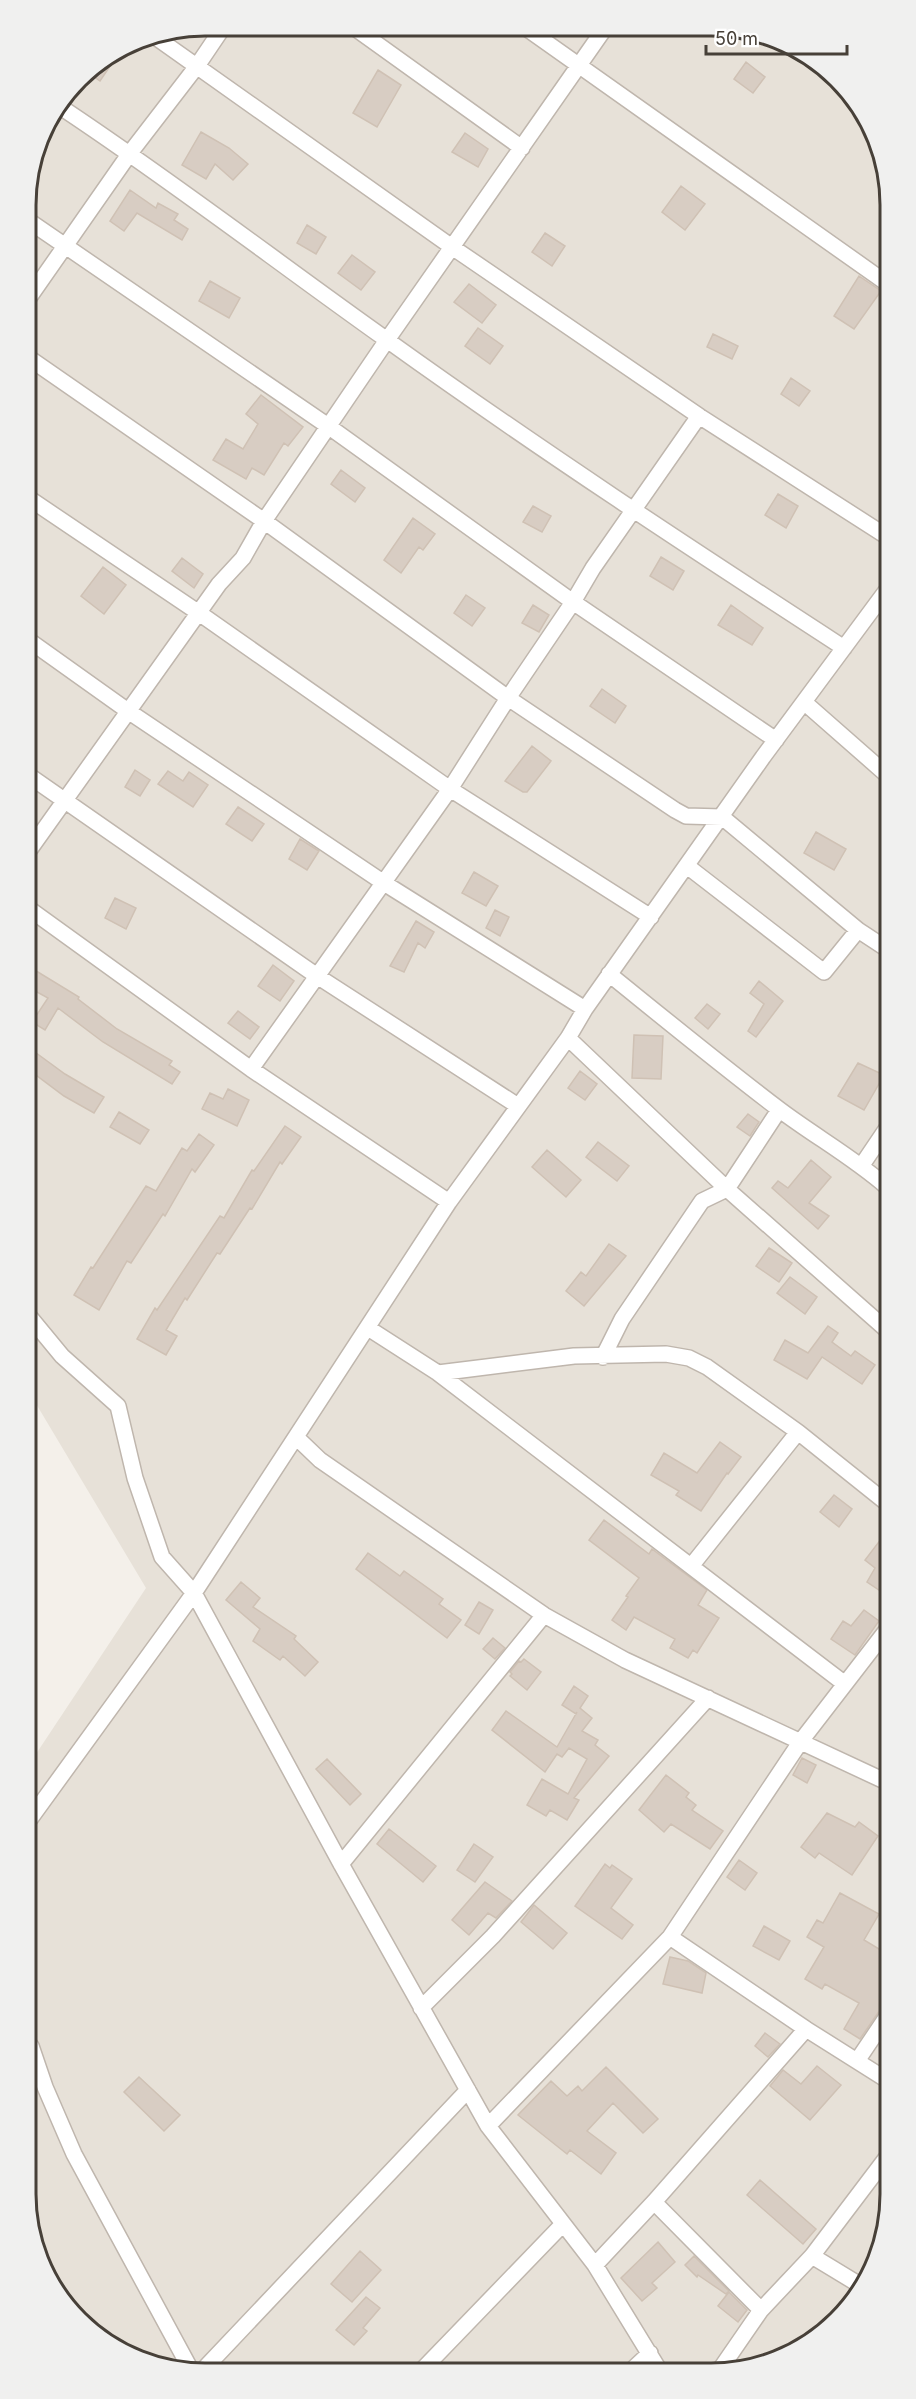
<svg xmlns="http://www.w3.org/2000/svg" width="916" height="2399" viewBox="0 0 916 2399" font-family="Inter,sans-serif">
<rect width="100%" height="100%" fill="#f4f0ea"/>
<!-- residential -->
<path fill="#e7e1d8" d="M205,26L746,29L830,70L866,115L884,159L890,2206L877,2263L853,2304L811,2343L757,2367L170,2370L86,2329L50,2284L32,2240L30,1763L146,1588L29,1392L26,193L44,125L86,70L136,39Z"/>
<!-- building -->
<path fill="#d8cdc3" stroke="#cfc1b4" stroke-width="1.5" d="M123,47L100,81L86,71V70Z
M746,62L765,77L753,93L734,79Z
M378,70L401,85L377,127L353,113Z
M201,132L229,148L248,164L233,180L215,164L206,179L182,165Z
M465,133L488,149L478,167L452,152Z
M681,186L705,204L685,230L662,212Z
M130,190L156,208L158,203L178,214L174,220L188,229L182,240L137,213L124,231L110,221Z
M307,225L326,237L316,254L297,243Z
M545,233L565,246L552,266L532,252Z
M352,255L375,272L361,290L338,273Z
M859,276L881,291L854,329L834,316Z
M210,281L240,298L229,318L199,301Z
M469,284L496,305L482,323L454,302Z
M478,328L503,346L490,364L465,346Z
M713,334L738,346L732,359L707,347Z
M791,378L810,391L799,406L781,394Z
M261,395L303,427L288,446L284,443L264,475L252,468L246,479L213,460L226,439L243,449L258,424L246,414Z
M341,470L365,488L355,502L331,484Z
M778,494L798,506L786,528L765,515Z
M533,506L551,516L542,532L523,522Z
M413,518L435,534L423,550L419,547L401,573L384,560Z
M661,557L684,571L673,590L650,576Z
M182,558L203,574L194,588L172,571Z
M103,567L126,585L104,614L81,596Z
M466,595L485,608L472,626L454,613Z
M533,605L549,615L539,632L522,623Z
M731,605L763,628L752,645L718,625Z
M602,689L626,706L615,723L590,706Z
M532,746L551,761L527,792H523L505,781Z
M135,770L150,780L140,796L125,787Z
M168,771L183,781L189,772L208,785L193,807L158,784Z
M238,807L264,824L252,841L226,824Z
M816,832L846,849L834,870L804,853Z
M300,839L319,851L307,870L289,859Z
M474,872L498,886L486,906L462,893Z
M115,898L136,908L126,929L105,918Z
M495,910L509,917L500,936L486,928Z
M416,921L434,932L425,948L418,943L404,972L390,966Z
M273,965L294,981L280,1001L258,986Z
M28,966L79,997L78,999L117,1029L172,1061L169,1065L180,1072L172,1084L103,1042L58,1008L45,1030L32,1022L48,998L28,987Z
M759,981L783,1001L756,1037L748,1031L764,1004L750,993Z
M707,1004L720,1014L708,1029L695,1018Z
M238,1011L259,1027L250,1039L228,1023Z
M634,1035L663,1036L661,1079L632,1078Z
M28,1047L65,1074L104,1097L94,1113L64,1096L28,1069Z
M858,1063L884,1075L864,1110L838,1096Z
M580,1071L597,1084L585,1100L568,1088Z
M228,1089L249,1100L237,1126L202,1109L210,1093L223,1099Z
M119,1112L149,1130L140,1144L110,1127Z
M748,1114L759,1122L750,1136L737,1127Z
M285,1126L301,1137L282,1164L280,1162L252,1209L250,1208L220,1254L217,1253L187,1300L185,1298L166,1330L177,1336L166,1355L137,1339L155,1308L157,1310L220,1216L224,1218L252,1170L254,1171Z
M199,1134L214,1145L195,1172L192,1169L165,1216L163,1214L131,1263L127,1261L99,1310L74,1295L91,1267L93,1268L146,1186L156,1191L182,1148L187,1151Z
M598,1142L629,1166L617,1181L586,1157Z
M547,1150L581,1180L566,1197L532,1167Z
M811,1160L831,1177L809,1203L829,1216L818,1229L772,1188L778,1181L788,1188Z
M609,1244L626,1256L584,1306L566,1291L581,1272L586,1276Z
M769,1248L792,1263L779,1282L756,1266Z
M790,1277L817,1297L805,1314L777,1293Z
M828,1326L838,1333L832,1342L851,1356L855,1351L875,1365L862,1384L822,1357L807,1379L774,1360L785,1340L808,1353Z
M720,1442L741,1457L728,1474L727,1473L701,1511L676,1495L679,1491L651,1475L664,1453L697,1473Z
M834,1495L852,1509L839,1527L820,1512Z
M604,1520L649,1554L652,1549L707,1590L698,1605L719,1618L697,1653L693,1650L688,1658L670,1648L675,1639L634,1617L626,1630L612,1620L628,1597L626,1596L639,1578L589,1540Z
M888,1530V1596L867,1582L875,1568L865,1560Z
M368,1553L400,1576L404,1571L443,1599L439,1604L461,1620L447,1638L356,1569Z
M241,1582L260,1598L253,1607L296,1636L294,1639L318,1662L305,1676L283,1656L280,1660L253,1641L260,1629L226,1600Z
M479,1602L493,1610L479,1634L465,1625Z
M864,1610L879,1621L855,1655L831,1639L843,1621L851,1626Z
M493,1638L505,1648L495,1659L483,1649Z
M524,1659L541,1672L527,1690L510,1676L512,1674L510,1672L519,1661L521,1662Z
M574,1686L588,1696L580,1708L592,1718L582,1731L598,1740L595,1745L609,1756L574,1798L579,1800L567,1820L550,1810L546,1816L527,1805L542,1779L568,1794L587,1759L569,1748L562,1757L557,1754L545,1772L492,1730L506,1711L557,1747L577,1712L576,1714L562,1705Z
M802,1758L816,1765L807,1783L793,1775Z
M327,1759L361,1794L350,1805L316,1769Z
M666,1775L689,1793L686,1797L696,1805L692,1810L723,1831L710,1849L671,1824L664,1832L639,1810Z
M827,1813L855,1827L859,1822L878,1836L852,1875L819,1853L815,1858L801,1847Z
M389,1829L436,1866L423,1882L377,1844Z
M474,1844L493,1857L475,1882L457,1870Z
M739,1860L757,1873L745,1890L727,1877Z
M605,1864L610,1868L612,1865L632,1879L611,1908L633,1925L622,1939L575,1906Z
M485,1882L512,1901L496,1918L488,1913L469,1935L452,1920Z
M840,1893L879,1914L864,1940L889,1955L890,2000L882,2007L860,2039L844,2029L859,2003L825,1984L822,1989L805,1979L824,1947L807,1937L817,1920L823,1923Z
M534,1905L567,1933L553,1949L521,1922Z
M764,1926L790,1941L779,1960L753,1946Z
M670,1957L688,1961L706,1973L702,1993L663,1984Z
M765,2033L780,2044L768,2057L755,2046Z
M817,2066L841,2085L810,2120L770,2086L783,2070L801,2084Z
M606,2067L658,2119L643,2133L613,2103L587,2131L616,2153L601,2174L570,2150L567,2154L518,2115L551,2081L567,2096L578,2086L582,2091Z
M139,2077L180,2115L164,2131L124,2092Z
M760,2180L816,2229L803,2244L747,2195Z
M658,2242L675,2262L652,2283L657,2288L642,2301L621,2278Z
M360,2251L381,2270L352,2302L331,2284Z
M694,2256L729,2291L726,2294L698,2275L697,2277L685,2265Z
M729,2292L747,2310L738,2322L718,2306Z
M366,2297L380,2308L363,2328L367,2331L354,2345L336,2330Z"/>
<g fill="none" stroke-linecap="round" stroke-linejoin="round">
<defs>
<path id="street" d="M352,26L522,148
M526,28L885,282
M154,36L452,247L699,416L886,536
M59,106C171,180 277,262 387,340C536,447 690,548 844,648
M26,219L328,426L573,602L776,740
M26,302L130,153L197,66L224,26
M26,356L264,521L508,698L675,810L686,816L722,817L858,930
M27,497L199,613L450,789L651,917
M27,639L128,711L384,883L585,1009
M804,702L886,774
M28,775L317,976L518,1106
M28,852L219,584L243,558L264,521L387,340L605,28
M687,866L824,972L858,930L887,949
M28,908L251,1069L449,1202
M609,974C666,1020 722,1066 780,1110C816,1137 854,1158 887,1187
M568,1038L727,1189L888,1331
M251,1069L450,789L508,698L573,602L593,568L699,416
M862,1165L887,1128
M29,1316L62,1356L118,1406L135,1478L162,1557L194,1593L341,1864L488,2126L595,2265L658,2368
M368,1328L438,1373L845,1684
M603,1357L622,1319L702,1201L727,1189L779,1110
M438,1373L574,1356L666,1354L689,1358L707,1367L798,1432L888,1504
M296,1437L320,1460L544,1615L625,1660L889,1783
M692,1565L798,1432
M30,1819L194,1593L449,1202L568,1038L585,1009L763,757L886,591
M341,1864L544,1615
M670,1937L806,2029L890,2082
M421,2008L493,1936L708,1698
M31,2046L45,2087L74,2154L191,2370
M857,2061L890,2012
M488,2126L670,1937L801,1741L889,1627
M654,2202L761,2310
M812,2256L863,2287
M595,2265L654,2202L806,2029
M634,2368L650,2353
M721,2368L761,2310L812,2256L890,2153
M423,2369L563,2224
M203,2370L468,2090"/>
</defs>
<!-- street casing -->
<use href="#street" stroke="#bfb6ad" stroke-width="18"/>
<!-- street -->
<use href="#street" stroke="#fff" stroke-width="15"/>
</g>
<!-- crop -->
<path d="M0 0H916V2399H0ZM205 36H711A169 169 0 0 1 880 205V2194A169 169 0 0 1 711 2363H205A169 169 0 0 1 36 2194V205A169 169 0 0 1 205 36Z" fill="#f0f0ef" fill-rule="evenodd"/>
<path fill="none" stroke="#474038" stroke-width="3" d="M205 36H711A169 169 0 0 1 880 205V2194A169 169 0 0 1 711 2363H205A169 169 0 0 1 36 2194V205A169 169 0 0 1 205 36Z"/>
<!-- scale -->
<path d="M706 45v9h141v-9" fill="none" stroke="#474038" stroke-width="3"/>
<text x="715" y="45" font-size="18" fill="#474038" stroke="#ffffff" stroke-width="4.5" paint-order="stroke">50 m</text>
</svg>
